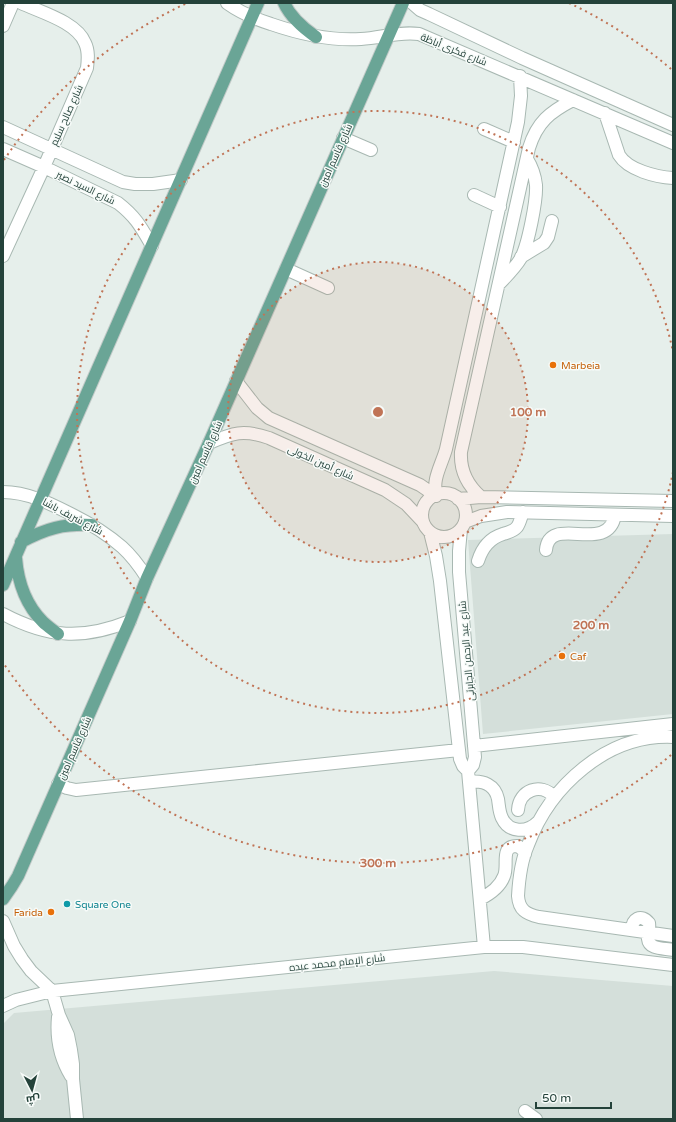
<svg xmlns="http://www.w3.org/2000/svg" width="676" height="1122" viewBox="0 0 676 1122" font-family="'Varela Round',Cairo,sans-serif">
<rect width="100%" height="100%" fill="#e6efeb"/>
<!-- built -->
<path fill="#d4dfda" d="M673,534V714L483,734L468,540Z
M494,971L673,986V1119H3V1024L14,1013Z"/>
<g fill="none" stroke-linecap="round" stroke-linejoin="round">
<defs>
<path id="minor" d="M227,3C241,13 255,19 271,24C300,34 330,41 361,39C381,38 399,31 419,34L673,143
M412,3L420,10L429,14L522,58L673,125
M3,26L13,3
M605,113L619,155C628,170 656,177 673,178
M3,127L123,182L135,184H153L181,180
M484,129L514,142
M343,138L371,150
M3,149L44,167L118,203C136,217 141,227 152,246
M474,195L500,207
M3,256L44,167L87,68C88,60 89,51 85,43C77,22 40,12 21,3
M521,257L544,243L548,237L552,221
M286,269L328,288
M499,284C507,276 515,268 521,258C528,245 537,200 536,185C535,176 532,167 527,159
M236,381L257,408L269,418L420,485L436,496
M209,443C233,433 243,429 269,438L385,490L406,504L423,522
M3,492C28,492 51,504 73,515C91,524 107,534 122,547C132,556 140,567 147,578
M422 515a22 22 0 1 1 44 0a22 22 0 1 1-44 0Z
M437,495C431,481 442,464 446,449L518,122L521,96L520,76
M481,497C467,485 460,470 461,452L529,148C537,122 550,112 573,100
M458,499L481,497L673,501
M465,522L481,516L507,512L673,516
M461,529L459,551V572L475,757L473,765L468,771
M430,532L436,556L440,581L460,759L463,766L468,771L484,947
M546,550C549,513 608,556 615,515
M478,561C482,548 490,538 503,534C508,532 513,532 517,527C520,523 521,517 523,512
M3,614C48,638 83,640 130,621
M673,737C607,734 550,786 528,845C521,861 519,878 518,896C519,910 526,914 539,917L673,936
M474,746L673,724
M469,782C483,780 495,785 498,799C499,805 499,812 502,818C509,833 527,833 538,822
M58,784L67,788L76,790L459,750
M518,810C519,790 541,782 554,797
M480,899C490,894 500,887 504,876C509,865 499,845 518,846L523,850L525,854
M3,921L14,946L22,959L31,971L52,991L59,1015L68,1035L71,1050L73,1064V1079L77,1119
M632,930C632,919 641,913 649,923C650,929 648,934 648,939C649,950 665,948 673,950
M3,1006L16,1000L52,991L484,947H523L673,965
M58,1017C56,1038 60,1058 71,1076
M525,1111L536,1119"/>
<path id="major" d="M284,3C291,18 303,28 316,37
M21,542C47,528 63,524 92,525
M16,558C18,583 25,604 43,622C47,626 53,630 58,634
M3,585L258,3
M3,899L12,886L18,876L130,621L147,578L209,443L403,3"/>
</defs>
<!-- minor casing -->
<use href="#minor" stroke="#a8b8b2" stroke-width="14"/>
<!-- major casing -->
<use href="#major" stroke="#c2cac8" stroke-width="14"/>
<!-- minor -->
<use href="#minor" stroke="#fff" stroke-width="12"/>
<!-- major -->
<use href="#major" stroke="#6aa596" stroke-width="12"/>
</g>
<!-- distance rings -->
<circle cx="378" cy="412" r="150" fill="#c07456" fill-opacity=".12"/>
<g fill="none" stroke="#c07456" stroke-width="2" stroke-dasharray="2 4">
<circle cx="378" cy="412" r="150"/>
<path d="M673 472A301 301 0 1 1 673 352"/>
<path d="M671 755A451 451 0 0 1 4 664M4 160A451 451 0 0 1 187 3M569 3A451 451 0 0 1 671 69"/>
</g>
<!-- markers -->
<g fill="#e8710a" stroke="#f7fbf9" stroke-width="1.5">
<circle cx="553" cy="365" r="4"/>
<circle cx="562" cy="656" r="4"/>
<circle cx="51" cy="912" r="4"/>
</g>
<circle fill="#0f9aa8" stroke="#f7fbf9" stroke-width="1.5" cx="67" cy="904" r="4"/>
<g text-anchor="middle" stroke-width="3" stroke-linejoin="round" paint-order="stroke">
<!-- street labels -->
<g font-size="10" fill="#24423a" stroke="#f7fbf9">
<text transform="translate(454 49) rotate(22)" y="4">شارع فكرى أباظة</text>
<text transform="translate(66 115) rotate(-66)" y="4">شارع صالح سليم</text>
<text transform="translate(335 155) rotate(-66)" y="4">شارع قاسم امين</text>
<text transform="translate(86 187) rotate(26)" y="4">شارع السيد نصير</text>
<text transform="translate(205 452) rotate(-66)" y="4">شارع قاسم امين</text>
<text transform="translate(321 462) rotate(24)" y="4">شارع أمين الخولى</text>
<text transform="translate(73 516) rotate(28)" y="4">شارع شريف باشا</text>
<text transform="translate(466 651) rotate(-95)" y="4">شارع عبد الرحمن الجابرتى</text>
<text transform="translate(74 748) rotate(-66)" y="4">شارع قاسم امين</text>
<text transform="translate(337 962) rotate(-6)" y="4">شارع الإمام محمد عبده</text>
</g>
<!-- food labels -->
<g font-size="10" fill="#c56008" stroke="#f7fbf9" text-anchor="start">
<text x="561" y="369">Marbeia</text>
<text x="570" y="660">Caf</text>
<text x="43" y="916" text-anchor="end">Farida</text>
</g>
<!-- culture labels -->
<g font-size="10" fill="#0d838f" stroke="#f7fbf9" text-anchor="start">
<text x="75" y="908">Square One</text>
</g>
</g>
<circle cx="378" cy="412" r="6" fill="#c07456" stroke="#f7fbf9" stroke-width="2"/>
<g font-size="12" text-anchor="middle" font-weight="bold" fill="#c07456" stroke="#f7fbf9" stroke-width="3" stroke-linejoin="round" paint-order="stroke">
<text x="528" y="416">100 m</text>
<text x="591" y="629">200 m</text>
<text x="378" y="867">300 m</text>
</g>
<!-- border -->
<rect width="676" height="1122" fill="none" stroke="#24423a" stroke-width="8"/>
<!-- north arrow -->
<g transform="translate(32 1090) rotate(174)" stroke="#f7fbf9" stroke-width="3" paint-order="stroke">
<path d="M0-3L7 15L0 10L-7 15Z" fill="#24423a"/>
<text y="-6" font-size="11" font-weight="bold" text-anchor="middle" fill="#24423a">ش</text>
</g>
<!-- scale -->
<path d="M536 1102v6h75v-6" fill="none" stroke="#24423a" stroke-width="2"/>
<text x="542" y="1102" font-size="12" fill="#24423a" stroke="#f7fbf9" stroke-width="3" paint-order="stroke">50 m</text>
</svg>
